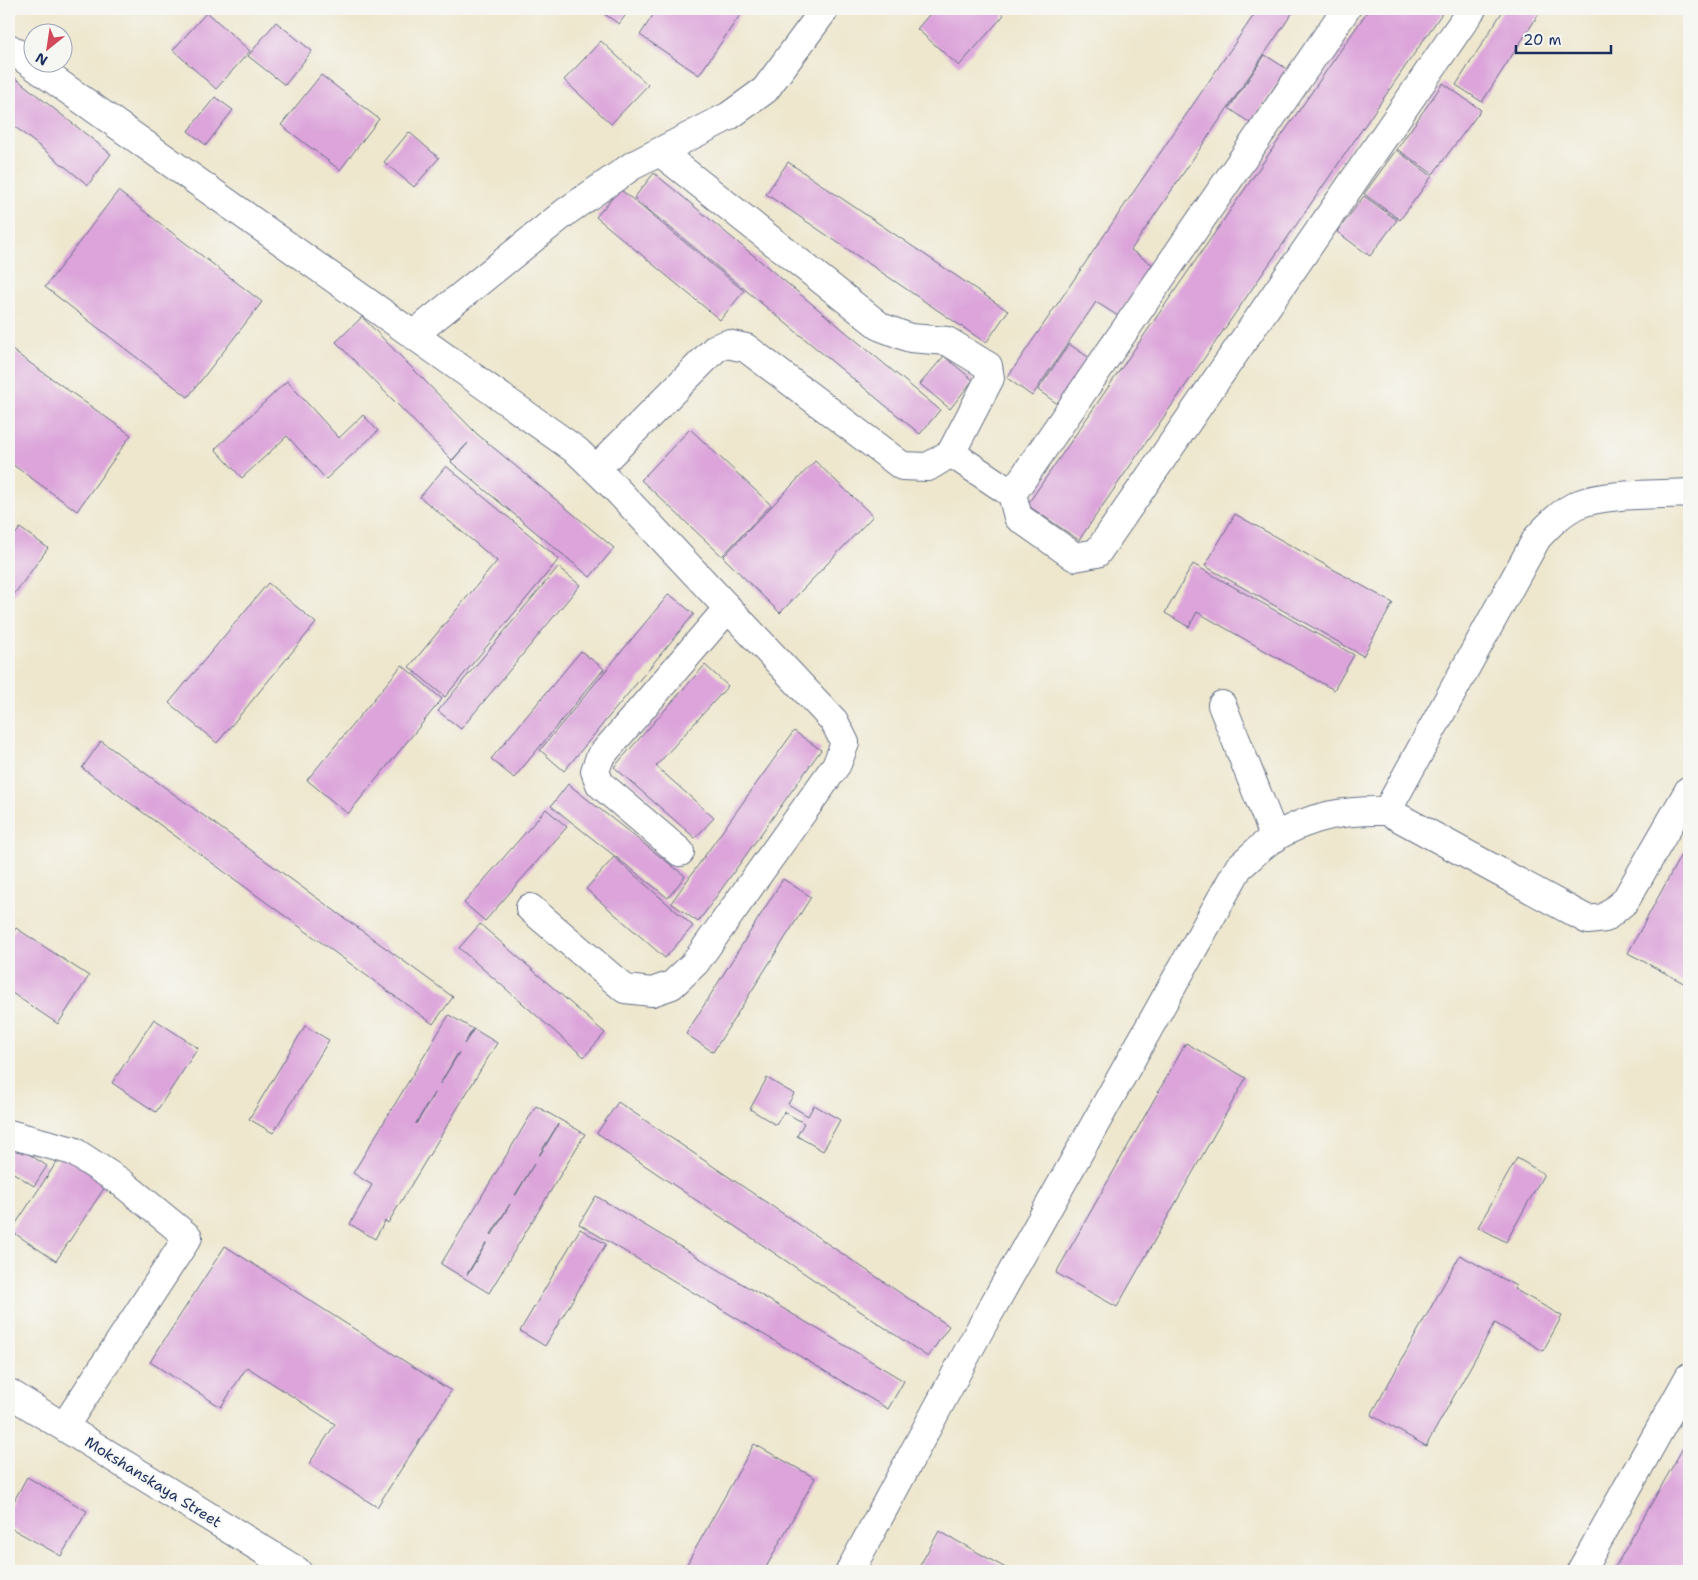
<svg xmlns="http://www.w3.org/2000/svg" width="1698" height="1580" viewBox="0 0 1698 1580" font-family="'Shantell Sans',sans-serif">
<rect width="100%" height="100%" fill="#f6f6f2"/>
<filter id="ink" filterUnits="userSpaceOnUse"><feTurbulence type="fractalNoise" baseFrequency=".02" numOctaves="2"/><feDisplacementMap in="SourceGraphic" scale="10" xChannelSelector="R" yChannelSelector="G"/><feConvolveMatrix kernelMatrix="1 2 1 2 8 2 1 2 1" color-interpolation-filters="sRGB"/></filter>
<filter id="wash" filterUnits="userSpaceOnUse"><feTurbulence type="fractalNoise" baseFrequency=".0096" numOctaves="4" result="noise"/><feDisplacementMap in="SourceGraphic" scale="20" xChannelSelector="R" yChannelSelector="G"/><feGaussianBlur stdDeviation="1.12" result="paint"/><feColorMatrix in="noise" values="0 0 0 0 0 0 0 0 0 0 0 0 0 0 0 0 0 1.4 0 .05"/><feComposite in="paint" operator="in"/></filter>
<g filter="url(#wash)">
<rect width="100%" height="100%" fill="#eee7ce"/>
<g id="blocks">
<!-- building -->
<path fill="#dca4da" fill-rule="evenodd" d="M597,9H630L619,24Z
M657,9H744L699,75L640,35Z
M934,9H996L1004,15L959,66L917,29Z
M1258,9H1295L1131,250L1153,265L1118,316L1096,302L1032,396L1007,378Z
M1369,9H1445L1079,540L1027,505Z
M1504,9H1542L1482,102L1456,85Z
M207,12L250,51L216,89L173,50Z
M276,22L312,51L285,85L248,56Z
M601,41L648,85L611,124L564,80Z
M1265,55L1287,69L1250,123L1229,108Z
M9,73L111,154L88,185L9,122Z
M321,75L379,119L340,170L281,125Z
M1443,83L1481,110L1433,174L1397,149Z
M215,97L233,110L206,145L188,131Z
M409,132L439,158L414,187L384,162Z
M1396,150L1432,176L1400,220L1364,194Z
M788,162L1008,311L986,343L766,194Z
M654,173L940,410L920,434L634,198Z
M620,189L744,291L720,320L596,217Z
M118,191L262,302L188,397L45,287Z
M1364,196L1397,220L1370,256L1337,232Z
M362,317L477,434L614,548L590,577L451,462L468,443L452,460L336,342Z
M1069,344L1091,359L1059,405L1038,390Z
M9,348L131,435L77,511L9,462Z
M944,356L973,380L950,409L920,384Z
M287,381L339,438L363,415L378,431L326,479L287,436L242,478L215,449Z
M690,429L771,505L722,556L641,480Z
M815,461L873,516L780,613L723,557Z
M446,466L559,559L445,697L409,667L497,561L420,497Z
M1235,514L1393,603L1363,656L1205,566Z
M20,528L48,548L10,600L9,599V543Z
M1193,564L1354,655L1334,690L1197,612L1189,627L1165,613Z
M558,567L580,585L461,729L438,711Z
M268,583L316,623L217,743L169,703Z
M669,594L694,614L564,771L540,750Z
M581,651L604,669L514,778L491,759Z
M402,665L442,699L348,814L307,780Z
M705,665L728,686L656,766L714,818L695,838L614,767Z
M794,731L821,750L698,922L671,903Z
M101,741L453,997L433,1024L82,768Z
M568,784L685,876L668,898L551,806Z
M546,809L567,827L485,921L464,903Z
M1689,840V986L1628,953Z
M614,857L693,926L665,958L586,889Z
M783,879L811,897L713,1052L686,1034Z
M480,924L605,1033L584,1057L459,948Z
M16,928L89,976L58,1024L9,991V939Z
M449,1015L473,1029L464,1044L474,1029L497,1043L388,1223L385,1221L375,1239L350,1224L372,1185L353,1173ZM458,1053H459L440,1084ZM434,1093H435L416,1124V1123Z
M154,1019L198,1048L156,1112L112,1083Z
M305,1026L329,1040L273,1133L249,1119Z
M1186,1043L1246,1078L1117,1307L1056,1273Z
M767,1078L794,1094L788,1104L808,1116L814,1105L840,1120L823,1151L797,1136L804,1123L784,1112L776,1125L750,1109Z
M618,1102L949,1326L928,1357L597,1133Z
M536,1106L585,1134L489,1293L441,1264ZM558,1124V1125L540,1155H539ZM534,1164L516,1195H515ZM510,1204L492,1235L491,1234ZM486,1243V1244L468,1274H467Z
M9,1141L47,1166L34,1186L9,1170Z
M64,1151L109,1181L56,1261L11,1231Z
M1517,1158L1544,1174L1506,1242L1478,1227Z
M596,1196L904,1381L888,1409L579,1224Z
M580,1229L606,1244L545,1346L520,1331Z
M225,1246L451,1391L377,1507L309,1464L335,1424L247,1367L221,1407L150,1362Z
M1460,1255L1516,1286L1514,1289L1562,1316L1543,1351L1495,1323L1426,1446L1371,1415Z
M754,1444L815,1478L764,1571H683Z
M1689,1445V1571H1613L1683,1448L1687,1450Z
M27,1477L87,1511L61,1556L9,1527V1510Z
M939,1531L1011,1571H917Z"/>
</g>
</g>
<g filter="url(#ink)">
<use href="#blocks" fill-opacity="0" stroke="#656f85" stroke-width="1"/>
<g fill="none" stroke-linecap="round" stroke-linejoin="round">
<defs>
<path id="minor" d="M9,48L577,451L616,489L834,721L845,743L837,764L695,963L672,985L652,992L625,989L530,908
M413,335L567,211L632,166L729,116L765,90L825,9
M951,453L1012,494L1018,517L1075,557L1097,553L1472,9
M596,469L716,348L727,344L746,348L902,466L928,467L951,453L990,378L988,366L947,341L910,338L881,327L660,152
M1012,494L1346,9
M1222,705L1275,838
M1387,811L1537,538C1549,525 1562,511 1579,504C1606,493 1659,495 1689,493
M680,852L600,784L595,771L600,757L728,608
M9,1134L73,1151L122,1183L188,1237L64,1427
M9,1393L297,1571
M850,1571L979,1331L1239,867C1251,857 1262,845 1275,837C1313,815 1345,810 1387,811L1588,920L1605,918L1625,901L1689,790
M1581,1571L1689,1377"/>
</defs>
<!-- minor casing -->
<use href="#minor" stroke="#656f85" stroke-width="30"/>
<!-- minor -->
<use href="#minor" stroke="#fff" stroke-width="28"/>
</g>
</g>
<g text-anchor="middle" stroke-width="4" stroke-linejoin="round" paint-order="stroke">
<!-- street labels -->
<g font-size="15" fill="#1b2f5e" stroke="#f6f6f2">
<text transform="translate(153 1482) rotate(32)" y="5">Mokshanskaya Street</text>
</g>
</g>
<!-- margin -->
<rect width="1698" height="1580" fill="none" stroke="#f6f6f2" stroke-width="30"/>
<!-- north arrow -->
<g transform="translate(48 48) rotate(210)"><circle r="24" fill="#f6f6f2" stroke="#9ea6b7"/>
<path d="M0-4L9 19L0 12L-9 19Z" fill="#d1495b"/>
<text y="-8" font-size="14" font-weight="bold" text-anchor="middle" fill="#1b2f5e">N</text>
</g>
<!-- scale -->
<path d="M1516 45v8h95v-8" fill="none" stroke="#1b2f5e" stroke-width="2.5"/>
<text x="1523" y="45" font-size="15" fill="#1b2f5e" stroke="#f6f6f2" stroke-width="4" paint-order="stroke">20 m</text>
</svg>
